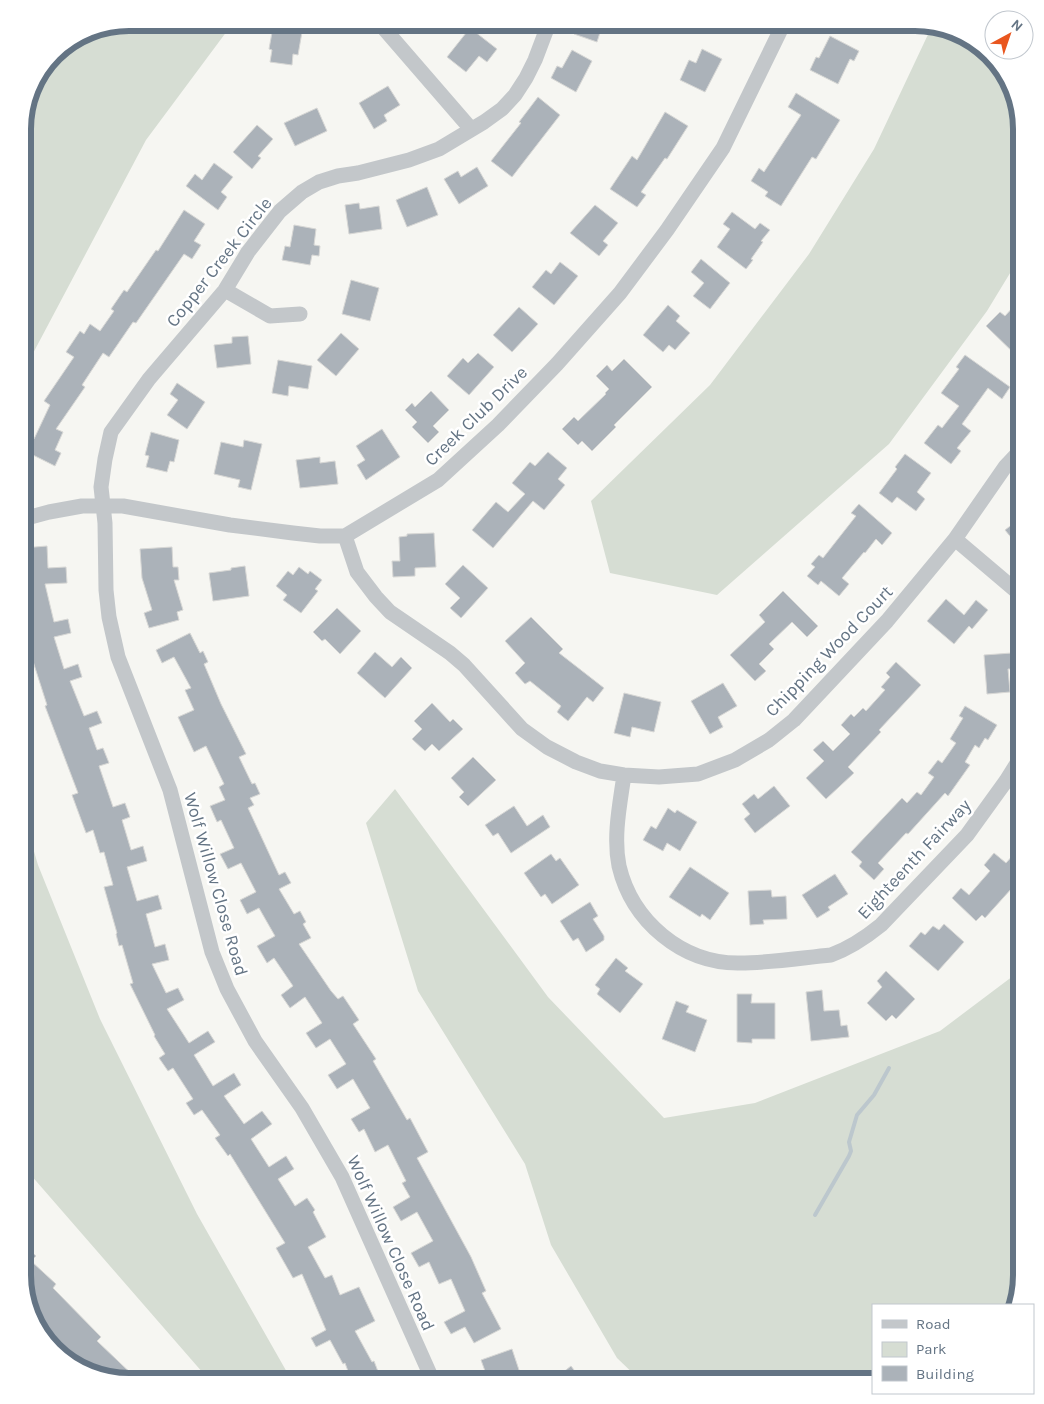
<svg xmlns="http://www.w3.org/2000/svg" width="1044" height="1404" viewBox="0 0 1044 1404" font-family="Karla,sans-serif">
<rect width="100%" height="100%" fill="#f6f6f2"/>
<!-- green -->
<path fill="#d6ddd3" d="M129,23H233L146,140L30,359L23,361V122L33,82L59,49L89,31Z
M932,26L968,37L1004,70L1021,129V255L987,311L889,444L717,595L610,573L591,501L710,385L809,254L874,149Z
M395,789L548,997L664,1118L755,1103L940,1031L1021,970V1275L1013,1305H873V1381H641L617,1358L551,1245L525,1164L418,991L366,823Z
M23,814L38,865L100,1019L197,1214L292,1381H210L23,1166Z"/>
<g fill="none" stroke-linecap="round" stroke-linejoin="round">
<!-- stream -->
<path stroke="#bcc7cd" stroke-width="4" d="M815,1215L849,1156L851,1151L849,1142L857,1115L874,1095L889,1068"/>
</g>
<!-- building -->
<path fill="#abb2b9" stroke="#d7d7d5" d="M578,23H603L597,42L574,34Z
M273,27L302,32L298,55L293,54L292,65L270,62L272,50L269,49Z
M470,28L497,49L487,62L479,56L466,72L447,57Z
M830,36L859,51L854,61L850,59L838,84L810,70L816,57L819,58Z
M702,49L722,59L705,92L680,80L689,60L696,63Z
M572,50L592,61L576,92L551,78L557,66L562,68Z
M388,86L400,105L384,115L387,121L374,129L359,103Z
M796,93L840,120L816,159L812,157L781,206L765,196L768,192L751,181L759,168L764,172L801,115L788,107Z
M538,97L560,115L512,177L491,161L521,123L519,122Z
M317,108L327,131L295,146L284,123Z
M665,112L688,126L667,159L665,158L641,192L646,195L637,207L610,189L632,156L637,160Z
M257,125L273,139L258,156L261,158L252,169L233,152Z
M214,163L233,177L221,192L227,197L218,210L186,186L195,174L202,180Z
M477,167L488,186L459,204L444,179L458,171L461,177Z
M427,187L438,215L407,227L396,200Z
M359,203L360,209L379,206L382,229L349,234L345,205Z
M595,205L618,223L603,241L608,245L599,256L570,233Z
M184,210L205,224L194,241L201,245L192,259L184,254L136,323L133,322L109,357L103,353L82,385L85,387L56,429L63,432L55,450L61,453L55,466L23,450V441L26,435L34,439L50,405L44,401L74,357L66,352L80,331L84,334L90,324L100,331L114,311L111,309L124,290L127,292L156,250L158,251Z
M732,212L755,229L760,223L770,230L761,241L763,242L751,259L753,260L746,269L717,247L730,229L723,224Z
M294,225L316,229L314,245L320,246L319,256L312,255L310,265L282,260L285,246L290,247Z
M701,259L730,283L710,309L693,296L704,283L691,272Z
M560,262L578,276L554,305L532,287L546,270L551,274Z
M351,280L379,288L370,321L342,314Z
M668,305L680,316L676,321L690,333L675,350L669,345L663,352L643,335Z
M1015,305L1022,311V361L986,326L1000,312L1005,316Z
M519,307L538,324L512,352L493,335Z
M341,333L359,349L336,376L317,360Z
M248,336L251,364L217,368L214,345L232,343V337Z
M478,353L494,367L469,395L447,376L463,358L468,363Z
M965,355L1010,387L1002,399L988,388L962,424L971,431L957,448L961,451L951,464L924,443L938,425L942,428L959,406L941,393L959,369L956,367Z
M624,359L652,387L614,425L616,427L592,451L582,441L578,445L562,429L574,417L578,421L606,394L605,393L609,389L596,376L607,365L612,371Z
M278,360L312,366L308,389L289,386L288,396L272,393Z
M177,383L205,402L187,429L167,415L178,400L170,394Z
M431,391L449,410L433,426L439,432L428,443L412,427L417,422L405,410L412,403L415,407Z
M382,429L400,457L366,480L357,465L365,460L356,446Z
M151,432L179,440L174,462L170,461L167,472L146,467L149,456L145,455Z
M244,440L262,444L251,490L238,487L240,480L214,474L221,442L243,447Z
M548,452L567,468L558,479L565,485L544,510L533,501L493,548L472,530L496,502L508,512L525,494L512,483L530,462L535,466Z
M905,454L931,473L917,492L925,499L916,511L897,497L892,503L879,493L897,469L895,467Z
M320,457V463L335,461L338,484L300,488L296,460Z
M859,504L892,533L882,545L876,539L865,553L864,552L842,578L849,584L839,596L821,581L818,585L807,576L815,567L811,564L819,555L823,558L856,516L851,513Z
M1022,517V535L1014,541L1005,530Z
M434,533L436,567L415,568V576L393,577L392,561H400L399,537L407,536V534Z
M47,546L48,568L66,567L67,583L45,584L54,622L68,619L71,633L54,637L64,669L78,664L82,677L70,681L84,716L97,711L102,723L89,728L97,750L103,748L109,763L99,766L113,807L125,803L130,817L122,820L131,850L143,846L147,861L127,867L137,901L158,895L162,909L146,914L155,947L165,944L169,960L152,964L166,993L178,988L184,1000L167,1009L189,1043L208,1031L215,1042L194,1055L213,1086L234,1073L241,1085L224,1096L244,1124L262,1111L272,1124L251,1139L269,1167L286,1156L294,1169L278,1179L295,1206L307,1198L315,1210L313,1212L326,1237L308,1247L325,1278L332,1275L340,1295L359,1287L375,1321L355,1331L372,1362L374,1361L382,1382H352L345,1363L343,1364L330,1340L316,1347L311,1338L326,1330L302,1274L293,1278L276,1248L285,1243L230,1154L228,1156L215,1138L220,1135L202,1110L194,1115L186,1103L193,1099L173,1068L168,1071L159,1058L165,1054L154,1036L155,1035L130,984L133,983L122,945L119,946L116,934L117,933L104,887L113,885L104,852L100,853L93,830L86,833L72,795L78,793L45,706L47,705L23,630V605L26,604L23,571V548Z
M172,547L173,567H178L179,580H174L183,610L177,612L179,620L149,628L144,613L152,610L142,578L140,549Z
M463,565L488,588L461,618L450,608L460,598L445,584Z
M245,566L249,596L213,601L209,573L231,570V568Z
M299,567L308,574L310,571L322,580L315,589L318,591L301,613L283,600L287,595L276,586L288,571L293,575Z
M783,591L818,626L807,637L792,622L769,644L774,649L759,664L766,671L755,681L730,655L765,622L759,615Z
M946,599L964,615L976,600L988,610L972,629L969,626L954,644L927,621Z
M337,608L361,631L340,654L325,639L322,641L313,632Z
M531,617L563,649L559,653L604,688L593,702L587,697L568,721L557,712L561,706L530,681L525,684L515,673L525,663L505,641Z
M190,633L200,653L203,651L208,662L204,664L221,704L246,754L239,757L252,784L255,783L260,794L250,798L254,805L248,808L279,875L285,872L291,883L279,889L294,914L300,911L306,922L303,924L311,938L299,944L331,991L338,999L343,996L359,1020L353,1024L376,1059L373,1061L407,1120L410,1118L428,1152L417,1158L471,1257L486,1291L482,1293L501,1329L474,1343L465,1327L451,1334L444,1322L465,1311L451,1279L439,1284L429,1262L419,1267L411,1253L433,1241L417,1212L401,1221L393,1207L410,1197L402,1183L406,1181L388,1145L375,1152L364,1129L359,1132L351,1119L370,1108L353,1079L337,1089L328,1075L346,1064L330,1039L316,1048L306,1033L322,1023L305,997L290,1008L281,995L293,986L274,958L267,963L257,946L275,936L259,908L247,914L240,900L256,892L241,863L228,869L220,854L234,848L221,820L217,822L210,806L225,800L219,787L224,784L206,746L194,752L178,717L194,710L185,690L191,688L174,657L162,663L156,650Z
M375,652L392,667L401,657L412,668L385,698L357,673Z
M1012,653L1013,669H1008L1010,692L987,694L984,655Z
M896,662L921,685L879,730L881,732L848,767L854,773L826,799L806,778L824,761L813,750L823,741L833,751L850,734L841,725L851,714L854,717L863,708L866,711L885,690L881,687L890,677L886,673Z
M723,683L737,706L718,717L723,727L710,734L691,701Z
M624,693L661,702L654,732L632,727L630,737L614,733Z
M432,703L450,722L453,719L463,729L439,751L432,744L425,751L412,739L422,729L414,721Z
M965,706L997,725L988,740L985,738L979,748L975,745L965,762L970,765L948,796L945,793L908,834L906,833L878,863L884,869L874,880L859,866L862,862L851,852L902,798L907,803L917,792L921,795L934,777L928,773L938,760L942,763L956,743L950,739L963,718L959,716Z
M473,757L496,780L468,806L459,797L464,792L451,778Z
M774,786L790,806L755,833L744,819L750,814L742,804L754,794L758,799Z
M514,806L527,826L543,815L550,827L511,853L498,833L493,836L485,825Z
M668,808L675,813L677,810L697,822L680,851L667,843L663,851L643,840L651,826L656,829Z
M1022,845V897L1012,888L985,918L982,915L976,921L952,898L961,888L969,895L990,871L984,865L994,853L1006,863Z
M551,854L556,861L560,858L579,885L552,904L545,894L541,897L524,873Z
M690,867L729,893L710,920L702,914L700,917L669,897Z
M835,874L848,894L828,907L830,910L817,918L802,895Z
M771,890L772,897L786,896L787,919L763,920L764,924L750,925L748,891Z
M590,902L598,916L593,919L604,936V940L586,952L578,938L573,941L560,921Z
M944,924L964,942L938,971L909,946L921,932L925,935L933,926L939,930Z
M616,958L628,968L625,971L643,984L620,1013L597,994L600,989L595,985Z
M886,971L915,999L896,1019L892,1015L886,1021L867,1003L882,987L877,981Z
M822,990L824,1011L839,1010L841,1026L847,1025L849,1037L811,1041L806,992Z
M737,994H752L751,1003H775V1039H752V1043L737,1042Z
M676,1001L689,1006L686,1012L707,1020L695,1052L662,1039Z
M23,1244L36,1256L31,1261L56,1284L53,1288L101,1337L97,1341L140,1382H129L76,1367L39,1330L22,1275Z
M512,1349L523,1382H489L481,1360Z
M571,1366L583,1382H551Z"/>
<g fill="none" stroke-linecap="round" stroke-linejoin="round">
<!-- minor -->
<path stroke="#c3c7ca" stroke-width="15" d="M381,25L471,129
M225,290L270,316L300,314
M23,519L49,512L82,506H123L230,525L293,533L320,536H345L438,480L498,425L557,364L620,293L667,230L723,148L784,23
M345,536L357,572L376,597L390,612L450,653L464,665L522,729L547,747L576,762L600,771L624,775L659,777L698,774L735,760L769,740L794,720L887,621L955,539L1005,467L1021,450
M955,539L1021,595
M624,775C620,804 613,836 619,866C632,921 682,964 740,963C769,963 801,958 831,955C850,948 865,938 881,925L967,835L1006,781L1021,757
M433,1381L342,1177L302,1108L255,1041L227,989L212,952L170,790L118,657L109,617L106,590L105,523L101,487L105,459L111,432L149,379L225,290L248,252L280,211L302,192L319,182L338,176L358,173L409,160L439,149L484,122L502,109L515,95L526,78L535,60L549,23"/>
</g>
<g text-anchor="middle" stroke-width="5" stroke-linejoin="round" paint-order="stroke">
<!-- street labels -->
<g font-size="18" fill="#647484" stroke="#fff">
<text transform="translate(219 262) rotate(-52)" y="6">Copper Creek Circle</text>
<text transform="translate(476 416) rotate(-44)" y="6">Creek Club Drive</text>
<text transform="translate(829 651) rotate(-46)" y="6">Chipping Wood Court</text>
<text transform="translate(914 859) rotate(-47)" y="6">Eighteenth Fairway</text>
<text transform="translate(216 884) rotate(74)" y="6">Wolf Willow Close Road</text>
<text transform="translate(391 1243) rotate(66)" y="6">Wolf Willow Close Road</text>
</g>
</g>
<!-- crop -->
<path d="M0 0H1044V1404H0ZM129 31H915A98 98 0 0 1 1013 129V1275A98 98 0 0 1 915 1373H129A98 98 0 0 1 31 1275V129A98 98 0 0 1 129 31Z" fill="#fff" fill-rule="evenodd"/>
<path fill="none" stroke="#647484" stroke-width="6" d="M129 31H915A98 98 0 0 1 1013 129V1275A98 98 0 0 1 915 1373H129A98 98 0 0 1 31 1275V129A98 98 0 0 1 129 31Z"/>
<!-- legend -->
<rect x="872" y="1304" width="162" height="90" fill="#ffffff" stroke="#c1c7ce"/>
<rect x="882" y="1320" width="25" height="8" fill="#c3c7ca" stroke="#c1c7ce"/>
<text x="916" y="1329" font-size="15" fill="#647484">Road</text>
<rect x="882" y="1342" width="25" height="15" fill="#d6ddd3" stroke="#c1c7ce"/>
<text x="916" y="1354" font-size="15" fill="#647484">Park</text>
<rect x="882" y="1366" width="25" height="15" fill="#abb2b9" stroke="#c1c7ce"/>
<text x="916" y="1379" font-size="15" fill="#647484">Building</text>
<!-- north arrow -->
<g transform="translate(1009 35) rotate(40)"><circle r="24" fill="#ffffff" stroke="#c1c7ce"/>
<path d="M0-4L9 19L0 12L-9 19Z" fill="#e9561e"/>
<text y="-8" font-size="14" font-weight="bold" text-anchor="middle" fill="#647484">N</text>
</g>
</svg>
